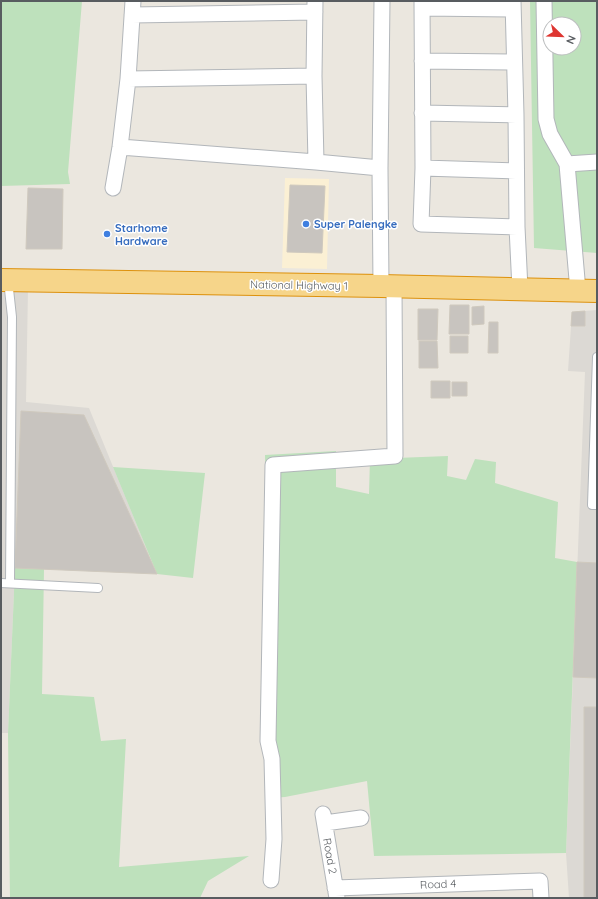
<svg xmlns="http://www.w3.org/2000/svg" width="598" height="899" viewBox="0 0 598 899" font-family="Quicksand,sans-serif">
<rect width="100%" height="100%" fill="#ebe7df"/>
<!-- commercial -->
<path fill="#fbf0d4" d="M285,178L329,179L327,269L282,268Z"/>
<!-- industrial -->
<path fill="#dcd9d4" d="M1,287L28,289L26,402L89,408L157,574L15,568L8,733H1Z
M597,310V898H569L566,853L585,372L568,371L572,312Z"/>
<!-- green -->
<path fill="#bee1bc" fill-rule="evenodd" d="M1,1H82L68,172L70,184L1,186Z
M530,1H597V253L534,248ZM550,24H574V48H550Z
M336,451V487L369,494L370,459L448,456L447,476L466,480L475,459L496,462L495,483L558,502L555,558L577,562L566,853L374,856L367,781L285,797L270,798L265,455Z
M113,467L205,473L193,578L157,574Z
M15,568L44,569L42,694L94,697L101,741L126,739L119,867L249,856L208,881L200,898H10L8,733Z"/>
<!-- building -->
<path fill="#c8c4bf" stroke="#cfc9be" d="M290,185L325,186L322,253L287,252Z
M28,188L63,189L62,249H26Z
M450,305H469V334H449Z
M484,306V324L472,325V307Z
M418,309H438L437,340H418Z
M585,311V326H571L572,312Z
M489,322H498V353H488Z
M450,336H468V353H450Z
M419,341H437L438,368H419Z
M431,381H450V398H431Z
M452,382H467V396H452Z
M21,411L84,415L157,574L15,568Z
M577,562L597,563V678L573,677Z
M584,707H597V898H584Z"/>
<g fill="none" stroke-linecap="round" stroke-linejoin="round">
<defs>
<path id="lane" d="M8,280L12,317L10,583
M597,357L592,505H597
M1,583L98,588"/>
<path id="street" d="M315,1L314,76L316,162
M422,1L423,168L421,224L517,227
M513,1L516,115L517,227L520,289
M544,1L546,119L550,134L567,164L597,162
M423,8L513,9
M132,15L315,12
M422,61L514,62
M128,79L314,76
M422,113L516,115
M120,147L316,162L380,168
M567,164L578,291
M423,168L516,171
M113,188L120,147L128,79L133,1
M381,286L380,168L382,1
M323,814L337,898
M325,823L361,818
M271,880L274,839L272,759L268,741L273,465L395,456L394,286
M335,888L540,881L541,898"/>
<path id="highway" d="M1,280L381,286L597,291"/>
</defs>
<!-- lane casing -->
<use href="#lane" stroke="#b2b6ba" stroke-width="10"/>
<!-- street casing -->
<use href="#street" stroke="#b2b6ba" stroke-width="17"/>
<!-- highway casing -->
<use href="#highway" stroke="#dd910c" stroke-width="24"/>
<!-- lane -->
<use href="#lane" stroke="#fff" stroke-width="8"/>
<!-- street -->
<use href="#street" stroke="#fff" stroke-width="15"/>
<!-- highway -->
<use href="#highway" stroke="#f6d58a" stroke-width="22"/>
</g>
<!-- markers -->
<g fill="#3f7fe0" stroke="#fff" stroke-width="1.5">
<circle cx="306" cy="224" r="4"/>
<circle cx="107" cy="234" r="4"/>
</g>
<g text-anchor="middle" stroke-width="3" stroke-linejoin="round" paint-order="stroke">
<!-- shop labels -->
<g font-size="11" font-weight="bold" fill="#366cbe" stroke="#fff" text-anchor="start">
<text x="314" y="228">Super Palengke</text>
<text x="115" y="232">Starhome<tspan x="115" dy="13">Hardware</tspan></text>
</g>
<!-- street labels -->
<g font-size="11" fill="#585c60" stroke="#fff">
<text transform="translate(299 285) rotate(1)" y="4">National Highway 1</text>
<text transform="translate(330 856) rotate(80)" y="4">Road 2</text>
<text transform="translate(438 884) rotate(-2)" y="4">Road 4</text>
</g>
</g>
<!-- border -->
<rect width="598" height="899" fill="none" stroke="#585c60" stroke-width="4"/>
<!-- north arrow -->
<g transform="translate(562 36) rotate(113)"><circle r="19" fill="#ffffff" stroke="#bcbebf"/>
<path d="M0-3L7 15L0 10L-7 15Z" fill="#de3631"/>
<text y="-6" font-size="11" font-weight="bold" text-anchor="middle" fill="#585c60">N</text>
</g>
</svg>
